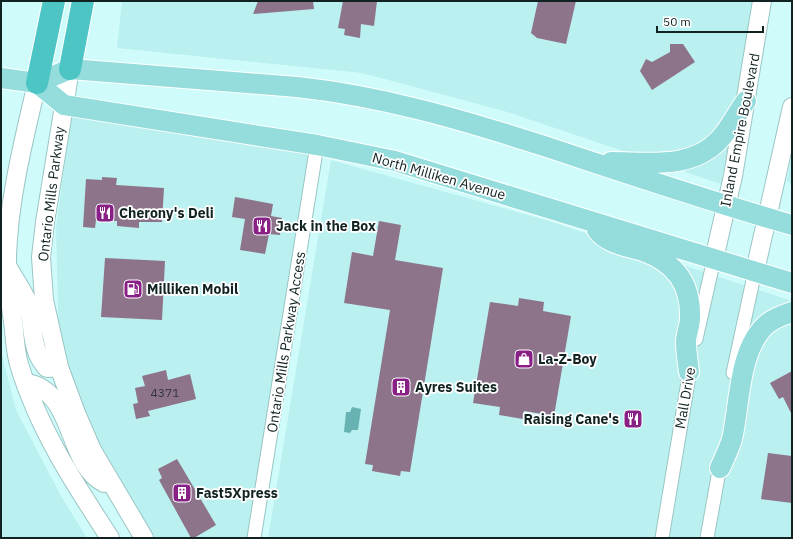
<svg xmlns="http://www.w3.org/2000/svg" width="793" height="539" viewBox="0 0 793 539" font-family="'IBM Plex Sans',sans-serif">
<rect width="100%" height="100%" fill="#cffcfb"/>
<!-- built -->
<path fill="#bbf0f0" d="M122,1H754V3L721,184L504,111L362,73L117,48Z
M71,115L311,152L247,538H153L95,435L59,344L56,229Z
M792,153V184L787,181Z
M331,160L549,221L792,301V538H268Z
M1,351L16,410L61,496L87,538H1Z"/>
<!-- water -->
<path fill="#67b3b3" d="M352,407L361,409L358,430H352L350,433L344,432L346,412H350Z"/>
<!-- building -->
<path fill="#8d748b" d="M258,1H313L314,9L253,14Z
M343,1H377L374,26L361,24L360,38L344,35L345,29L338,28Z
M538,1H576L566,44L537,38L531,33Z
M670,44H683L695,62L652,90L640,71L646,59L652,62L670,52Z
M102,177L117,178L116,185L164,188L162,222H139V228L117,226V221L96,220L95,228L83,227L86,179L102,180Z
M235,197L273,204L271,216L282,218L280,235L269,234L265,254L240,250L245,219L232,217Z
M379,221L401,225L395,260L443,268L410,472L401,471L400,476L372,471L373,465L365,464L390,310L344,303L352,252L373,256Z
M105,258L165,261L162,320L101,317Z
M519,298L544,302L543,311L571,316L554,416L524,411L523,419L499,415L500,407L473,403L490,302L518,306Z
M166,370L168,380L190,374L196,399L148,411L150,416L136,419L133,404L138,403L135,388L145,386L142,376Z
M792,371V415L783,397L779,399L770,383Z
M768,453L792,456V503L761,499Z
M177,459L216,525L194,538H191L159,480L162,478L158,469Z"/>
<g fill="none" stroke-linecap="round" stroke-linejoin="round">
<defs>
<path id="minor" d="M696,339L714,259
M733,373L755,271
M254,538L317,145
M662,538L691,364
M707,538L721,460"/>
<path id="secondary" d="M70,69L45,222L41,257L44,300L59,367L76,413L92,450L144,538
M37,83C24,139 9,197 7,256C7,278 10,300 13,322C15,336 15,351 19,364C38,428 74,483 110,538
M714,259L733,176L762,1
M9,269C14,279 23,290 27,301C35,324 29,349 47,368L59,367
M755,271L792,107
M26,383C75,390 66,464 104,483"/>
<path id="primary" d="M1,78L37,83L70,69L297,87C382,96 463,120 544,146C626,173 709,201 792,225
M37,83L64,105L317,145L395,161L792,283
M611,162C648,162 692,170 720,139C730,128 737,113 746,101
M597,230C608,244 626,246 643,251C675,263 691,283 690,318C690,326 686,334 686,342C686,352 688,363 689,372
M720,468C724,459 729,449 732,439C740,405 738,349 767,324C774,318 783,315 792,312"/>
<path id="motorway" d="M70,69L83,1
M37,83L54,1"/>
</defs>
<!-- minor casing -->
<use href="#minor" stroke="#9ac5c4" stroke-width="15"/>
<!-- secondary casing -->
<use href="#secondary" stroke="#9ac5c4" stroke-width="20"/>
<!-- primary casing -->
<use href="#primary" stroke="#fff" stroke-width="22"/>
<!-- motorway casing -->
<use href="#motorway" stroke="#fff" stroke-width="24"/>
<!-- minor -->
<use href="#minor" stroke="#fff" stroke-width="13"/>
<!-- secondary -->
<use href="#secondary" stroke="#fff" stroke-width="18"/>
<!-- primary -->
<use href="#primary" stroke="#95dcdc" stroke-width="20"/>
<!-- motorway -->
<use href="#motorway" stroke="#4ec5c5" stroke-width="22"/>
</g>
<!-- icons -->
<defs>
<symbol id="restaurant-square" viewBox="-11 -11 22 22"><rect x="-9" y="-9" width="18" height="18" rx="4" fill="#882086" stroke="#fff"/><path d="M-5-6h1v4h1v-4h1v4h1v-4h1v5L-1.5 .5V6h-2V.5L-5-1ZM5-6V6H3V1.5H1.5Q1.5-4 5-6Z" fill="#fff"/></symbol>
<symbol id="fuel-square" viewBox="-11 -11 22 22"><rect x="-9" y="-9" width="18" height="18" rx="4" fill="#882086" stroke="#fff"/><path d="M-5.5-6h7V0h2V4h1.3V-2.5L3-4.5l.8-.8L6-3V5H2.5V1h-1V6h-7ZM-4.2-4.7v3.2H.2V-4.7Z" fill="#fff"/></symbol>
<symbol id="shop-square" viewBox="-11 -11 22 22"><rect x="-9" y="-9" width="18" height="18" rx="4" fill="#882086" stroke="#fff"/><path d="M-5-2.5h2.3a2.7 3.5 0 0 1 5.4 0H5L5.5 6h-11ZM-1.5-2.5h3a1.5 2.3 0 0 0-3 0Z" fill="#fff"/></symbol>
<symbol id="building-square" viewBox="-11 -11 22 22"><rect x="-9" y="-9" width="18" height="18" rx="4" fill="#882086" stroke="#fff"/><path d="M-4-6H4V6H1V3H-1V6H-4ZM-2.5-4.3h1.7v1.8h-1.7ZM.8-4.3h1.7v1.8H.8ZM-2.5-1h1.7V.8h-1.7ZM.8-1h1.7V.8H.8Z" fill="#fff"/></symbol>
</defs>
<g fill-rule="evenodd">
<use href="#restaurant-square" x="94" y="202" width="22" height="22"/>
<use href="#restaurant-square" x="251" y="215" width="22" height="22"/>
<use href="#fuel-square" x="122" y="278" width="22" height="22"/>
<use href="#shop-square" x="513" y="348" width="22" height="22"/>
<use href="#building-square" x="390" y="376" width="22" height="22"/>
<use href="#restaurant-square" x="622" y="408" width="22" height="22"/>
<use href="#building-square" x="171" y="482" width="22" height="22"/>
</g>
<g text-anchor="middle" stroke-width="3.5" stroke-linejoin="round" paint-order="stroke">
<!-- number labels -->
<g font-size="12" fill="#30363c">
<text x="165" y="397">4371</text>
</g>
<!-- street labels -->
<g font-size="14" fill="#122" stroke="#fff">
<text transform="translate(740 130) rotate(-79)" y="5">Inland Empire Boulevard</text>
<text transform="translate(439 176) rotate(16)" y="5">North Milliken Avenue</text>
<text transform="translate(51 194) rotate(-83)" y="5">Ontario Mills Parkway</text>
<text transform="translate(286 342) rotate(-81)" y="5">Ontario Mills Parkway Access</text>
<text transform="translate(685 398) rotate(-80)" y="5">Mall Drive</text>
</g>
<!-- poi labels -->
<g font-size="14" font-weight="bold" fill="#122" stroke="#fff" text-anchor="start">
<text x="119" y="218">Cherony's Deli</text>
<text x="276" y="231">Jack in the Box</text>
<text x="147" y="294">Milliken Mobil</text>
<text x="538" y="364">La-Z-Boy</text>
<text x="415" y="392">Ayres Suites</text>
<text x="619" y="424" text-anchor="end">Raising Cane's</text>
<text x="196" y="498">Fast5Xpress</text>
</g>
</g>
<!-- border -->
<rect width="793" height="539" fill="none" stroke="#112222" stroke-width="4"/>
<!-- scale -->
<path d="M657 26v6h106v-6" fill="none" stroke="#112222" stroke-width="2"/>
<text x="663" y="26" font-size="12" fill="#112222" stroke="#ffffff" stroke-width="3" paint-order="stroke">50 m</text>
</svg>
